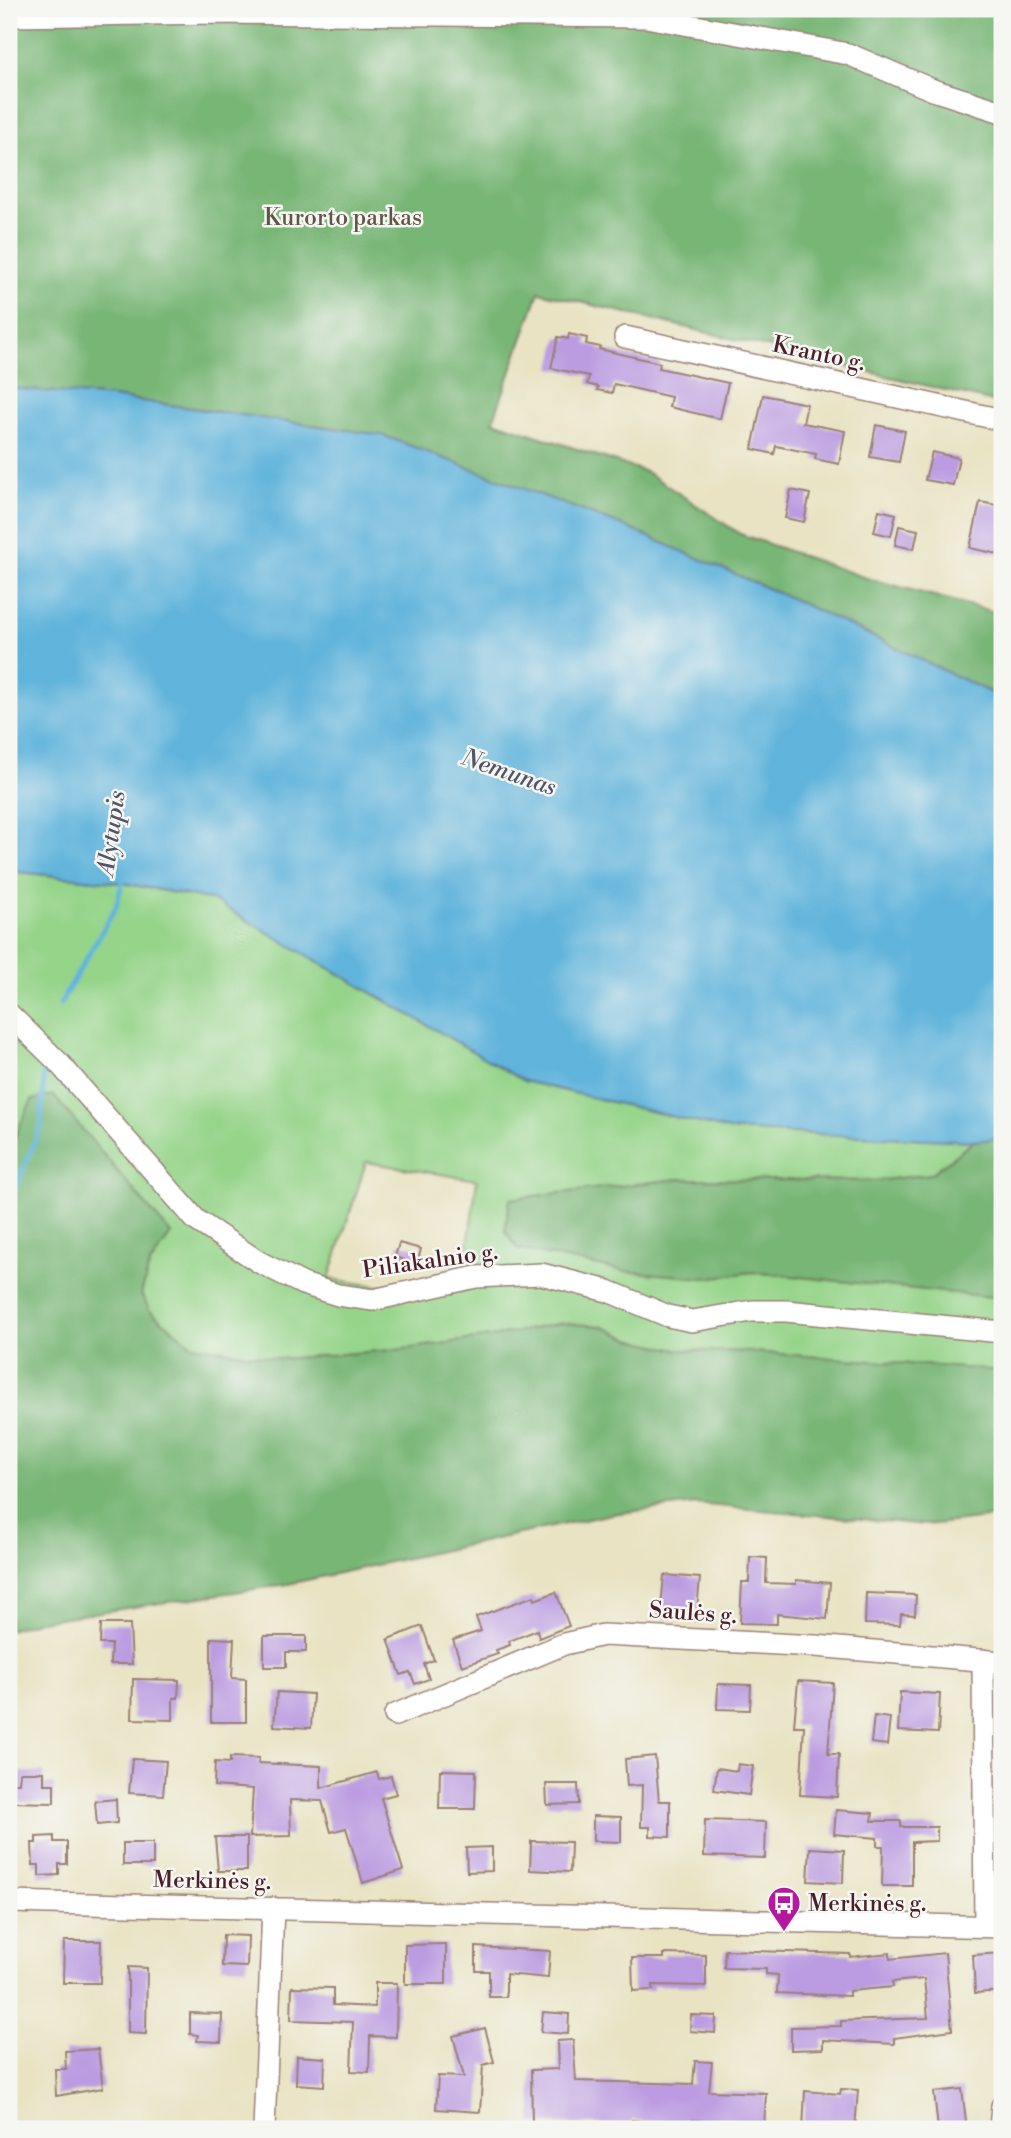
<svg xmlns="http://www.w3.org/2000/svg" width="1011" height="2138" viewBox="0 0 1011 2138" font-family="'Libre Bodoni',serif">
<rect width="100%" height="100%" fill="#f6f6f2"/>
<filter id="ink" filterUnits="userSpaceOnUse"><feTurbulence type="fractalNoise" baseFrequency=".0143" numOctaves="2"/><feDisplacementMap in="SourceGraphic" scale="14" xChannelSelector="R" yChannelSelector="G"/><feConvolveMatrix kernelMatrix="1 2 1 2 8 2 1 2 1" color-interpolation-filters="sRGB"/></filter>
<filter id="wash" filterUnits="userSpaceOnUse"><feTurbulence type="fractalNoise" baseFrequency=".00686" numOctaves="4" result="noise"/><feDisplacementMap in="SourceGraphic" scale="28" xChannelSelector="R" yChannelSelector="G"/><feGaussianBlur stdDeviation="1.57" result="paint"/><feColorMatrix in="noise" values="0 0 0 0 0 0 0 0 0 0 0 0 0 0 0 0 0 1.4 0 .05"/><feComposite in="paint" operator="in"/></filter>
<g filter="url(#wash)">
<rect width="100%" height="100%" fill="#e9e3c3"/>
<!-- green -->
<path fill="#96d48a" stroke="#707a5a" stroke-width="2" fill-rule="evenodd" d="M9,871L123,883L212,900L524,1081L729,1130L974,1141L931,1174L876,1181L679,1179L510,1199L518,1249L623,1271L705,1278L752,1272L1002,1298V1371L753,1352L677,1350L630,1339L601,1326L561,1323L497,1336L405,1349L280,1359L192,1345L150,1311L141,1294L149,1266L171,1234L32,1100L9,1149V1050L18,1040L9,1031ZM366,1162L477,1180L465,1267L391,1288L329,1279Z"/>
<!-- forest -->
<path fill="#78b676" stroke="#616a50" stroke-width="2" d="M9,9H1002V404L539,292L493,421L646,472L740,534L863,577L1002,614V698L797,601L628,528L382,435L113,397L9,388Z
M53,1095L171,1234L149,1266L141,1294L150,1311L192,1345L280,1359L405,1349L497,1336L561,1323L601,1326L630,1339L677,1350L753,1352L1002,1371V1516L927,1525L696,1504L611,1514L288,1584L39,1621L9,1630V1149L32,1100Z
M1002,1138V1298L752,1272L705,1278L623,1271L518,1249L505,1231L510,1199L679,1179L876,1181L931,1174L974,1141Z"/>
<!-- water -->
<path fill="#61b4dc" stroke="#566a84" stroke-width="2" d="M9,388L113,397L382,435L628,528L797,601L1002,698V1138L974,1141L729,1130L524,1081L212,900L123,883L9,871Z"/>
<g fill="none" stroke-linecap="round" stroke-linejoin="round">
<!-- stream -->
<path stroke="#61b4dc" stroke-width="5" d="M60,1004L116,907L123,880
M9,1205L41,1126L44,1070"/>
</g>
<g id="blocks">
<!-- building -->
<path fill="#bb9be1" d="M569,334L587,338L586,344L600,347L599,349L660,363L659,368L728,383L720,419L669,407L671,397L614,384L612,393L597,390L598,387L587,384L589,376L551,368L558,337L568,339Z
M763,395L807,404L803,423L845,431L839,464L815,459L816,454L776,446L774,454L752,449Z
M876,425L905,431L899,462L870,457Z
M932,452L959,458L953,485L925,480Z
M791,490L810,494L804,522L785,518Z
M980,502L1002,506V534L998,554L970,548Z
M879,510L896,514L891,536L874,532Z
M899,526L918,530L914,549L895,545Z
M399,1243L421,1249L417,1264L395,1257Z
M750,1557L767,1558L766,1583L796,1584V1580L830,1583L827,1619L777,1614V1624L740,1623L742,1582H749Z
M664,1575L700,1578L696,1621L660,1618Z
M556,1592L569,1626L539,1638L537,1630L509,1641L510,1645L496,1650L498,1654L462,1666L453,1640L481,1631L476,1617L534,1596L535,1600Z
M866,1593L916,1595L915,1615L901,1614L900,1625L865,1624Z
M101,1624H130L132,1664H110L111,1644H100Z
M422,1626L434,1660L424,1664L429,1679L415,1684L410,1672L401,1675L388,1639Z
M264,1636H306V1652H286V1667H264Z
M211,1638L234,1639L232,1678L246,1679V1722H211Z
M133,1679L179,1680L178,1698H173V1720L132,1719Z
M798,1681L833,1683L828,1754H839L837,1797L800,1795L804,1726H794Z
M718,1684L751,1685L750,1710L717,1709Z
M277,1692L313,1694L311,1728L274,1726Z
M900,1692L940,1694L938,1733L898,1731Z
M874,1716L890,1718L887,1745L871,1743Z
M655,1756L659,1801H670V1837L650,1836V1827H641L642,1785L627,1786L625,1759Z
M230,1757L259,1758L258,1763L321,1766V1788L377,1772L379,1779L391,1776L396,1794L381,1798L403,1870L363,1883L346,1828L331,1832L322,1801L290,1800L291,1836L250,1837L253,1789L214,1786L215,1762L230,1763Z
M132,1759L166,1761L163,1795L129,1793Z
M738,1764L753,1766L749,1795L714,1790L717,1768L737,1771Z
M440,1770L476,1771L475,1809H439Z
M20,1772H44V1784H54V1803L9,1802V1783H19Z
M546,1784H578L579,1804L547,1805Z
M116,1799L117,1823L97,1825L95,1801Z
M836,1810L873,1813L872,1821H901V1827H937V1841L912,1842V1886H882L883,1846H877V1838L834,1834Z
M593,1816L621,1817V1842L593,1841Z
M705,1820L766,1822L765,1858L704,1856Z
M54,1836V1842H67V1864H59V1875L39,1876V1865H33L32,1843H36V1837Z
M215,1837H247V1871H218Z
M531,1841L571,1842L570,1872L530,1870Z
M123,1843H153V1865H123Z
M492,1847V1871L467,1872L466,1848Z
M810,1848L844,1850L843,1883L808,1881Z
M223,1935L248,1936L247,1967L222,1966Z
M64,1941H101L100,1983H63Z
M446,1944V1984H405V1945Z
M476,1947L550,1951L548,1978L506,1974V1997H489V1971H476Z
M725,1950L850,1954V1957L890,1953V1959L945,1953L952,2030L894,2038V2044L823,2040V2049L791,2050V2027L841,2026V2021L928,2018L924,1979L892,1982L893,1987L849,1991V1996L777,1993L778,1975L766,1974V1969L724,1968Z
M1002,1953V1991L975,1993L973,1955Z
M664,1954L706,1955V1986L653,1985V1990L633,1991L632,1958H664Z
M128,1967L147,1968L146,2034L128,2033Z
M375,1983H397L396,2037L370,2036L369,2072L351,2071L353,2022L291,2020L292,1987L333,1988V2005L375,2007Z
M543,2012L569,2014L568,2034L541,2032Z
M190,2013L222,2014L221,2042L197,2041L198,2035L190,2034Z
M691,2015L716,2016L715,2033L690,2031Z
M485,2028L494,2062L483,2065L480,2112L436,2109L438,2076L464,2077L453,2036Z
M573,2040L576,2081L693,2084L695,2061L712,2062L709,2091L766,2093L764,2128L728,2127V2123L693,2120V2125L632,2120V2124H532L531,2070L558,2069L557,2041Z
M98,2049L103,2088L56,2096L55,2069H66L65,2051Z
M297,2056L325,2058L324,2086L296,2084Z
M841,2089L858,2090L855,2129H803L805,2091L840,2094Z
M962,2089L967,2129H938L934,2092Z"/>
</g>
</g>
<g filter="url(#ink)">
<use href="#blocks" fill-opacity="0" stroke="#9a8177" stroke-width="2"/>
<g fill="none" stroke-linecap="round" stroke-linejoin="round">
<defs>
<path id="street" d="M9,16L218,13L646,17L848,54L933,90L1002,112
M625,337L1002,420
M9,1014L59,1063L196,1220L259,1262L303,1284L338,1295L373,1300L476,1277L541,1274L608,1291L668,1316L692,1321L752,1311H786L1002,1332
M983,1660L985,1926
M395,1715L564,1644L603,1635L815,1646L1002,1662
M9,1902L1002,1927
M264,2129L273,1908
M1000,2129L1002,2106"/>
</defs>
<!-- street casing -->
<use href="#street" stroke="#9a8177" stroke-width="24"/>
<!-- street -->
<use href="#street" stroke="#fff" stroke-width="21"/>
</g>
</g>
<!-- icons -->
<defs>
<symbol id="bus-pin" viewBox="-11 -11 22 30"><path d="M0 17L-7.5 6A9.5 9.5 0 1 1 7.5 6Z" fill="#b5179e" stroke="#f6f6f2"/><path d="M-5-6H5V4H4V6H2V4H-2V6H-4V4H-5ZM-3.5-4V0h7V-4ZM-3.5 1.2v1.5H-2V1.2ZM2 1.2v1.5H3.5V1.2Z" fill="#fff"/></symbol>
</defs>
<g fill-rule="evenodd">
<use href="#bus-pin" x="765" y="1884" width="38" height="52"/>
</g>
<g text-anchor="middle" stroke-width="5" stroke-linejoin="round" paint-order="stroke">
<!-- park labels -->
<g font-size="23" fill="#615548" stroke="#f6f6f2">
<text x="343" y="225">Kurorto parkas</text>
</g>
<!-- street labels -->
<g font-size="23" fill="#4a1f2b" stroke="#f6f6f2">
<text transform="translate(819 353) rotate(12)" y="8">Kranto g.</text>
<text transform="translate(430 1260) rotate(-8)" y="8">Piliakalnio g.</text>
<text transform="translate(693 1612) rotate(4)" y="8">Saulės g.</text>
<text transform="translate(212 1880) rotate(1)" y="8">Merkinės g.</text>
</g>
<!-- poi labels -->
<g font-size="23" fill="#4a1f2b" stroke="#f6f6f2" text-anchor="start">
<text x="808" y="1911">Merkinės g.</text>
</g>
<!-- water labels -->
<g font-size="24" font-style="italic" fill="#525369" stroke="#f6f6f2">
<text transform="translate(509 772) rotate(19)" y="8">Nemunas</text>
<text transform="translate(111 833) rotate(-82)" y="8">Alytupis</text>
</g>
</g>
<!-- margin -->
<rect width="1011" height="2138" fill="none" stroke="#f6f6f2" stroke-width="35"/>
</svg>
